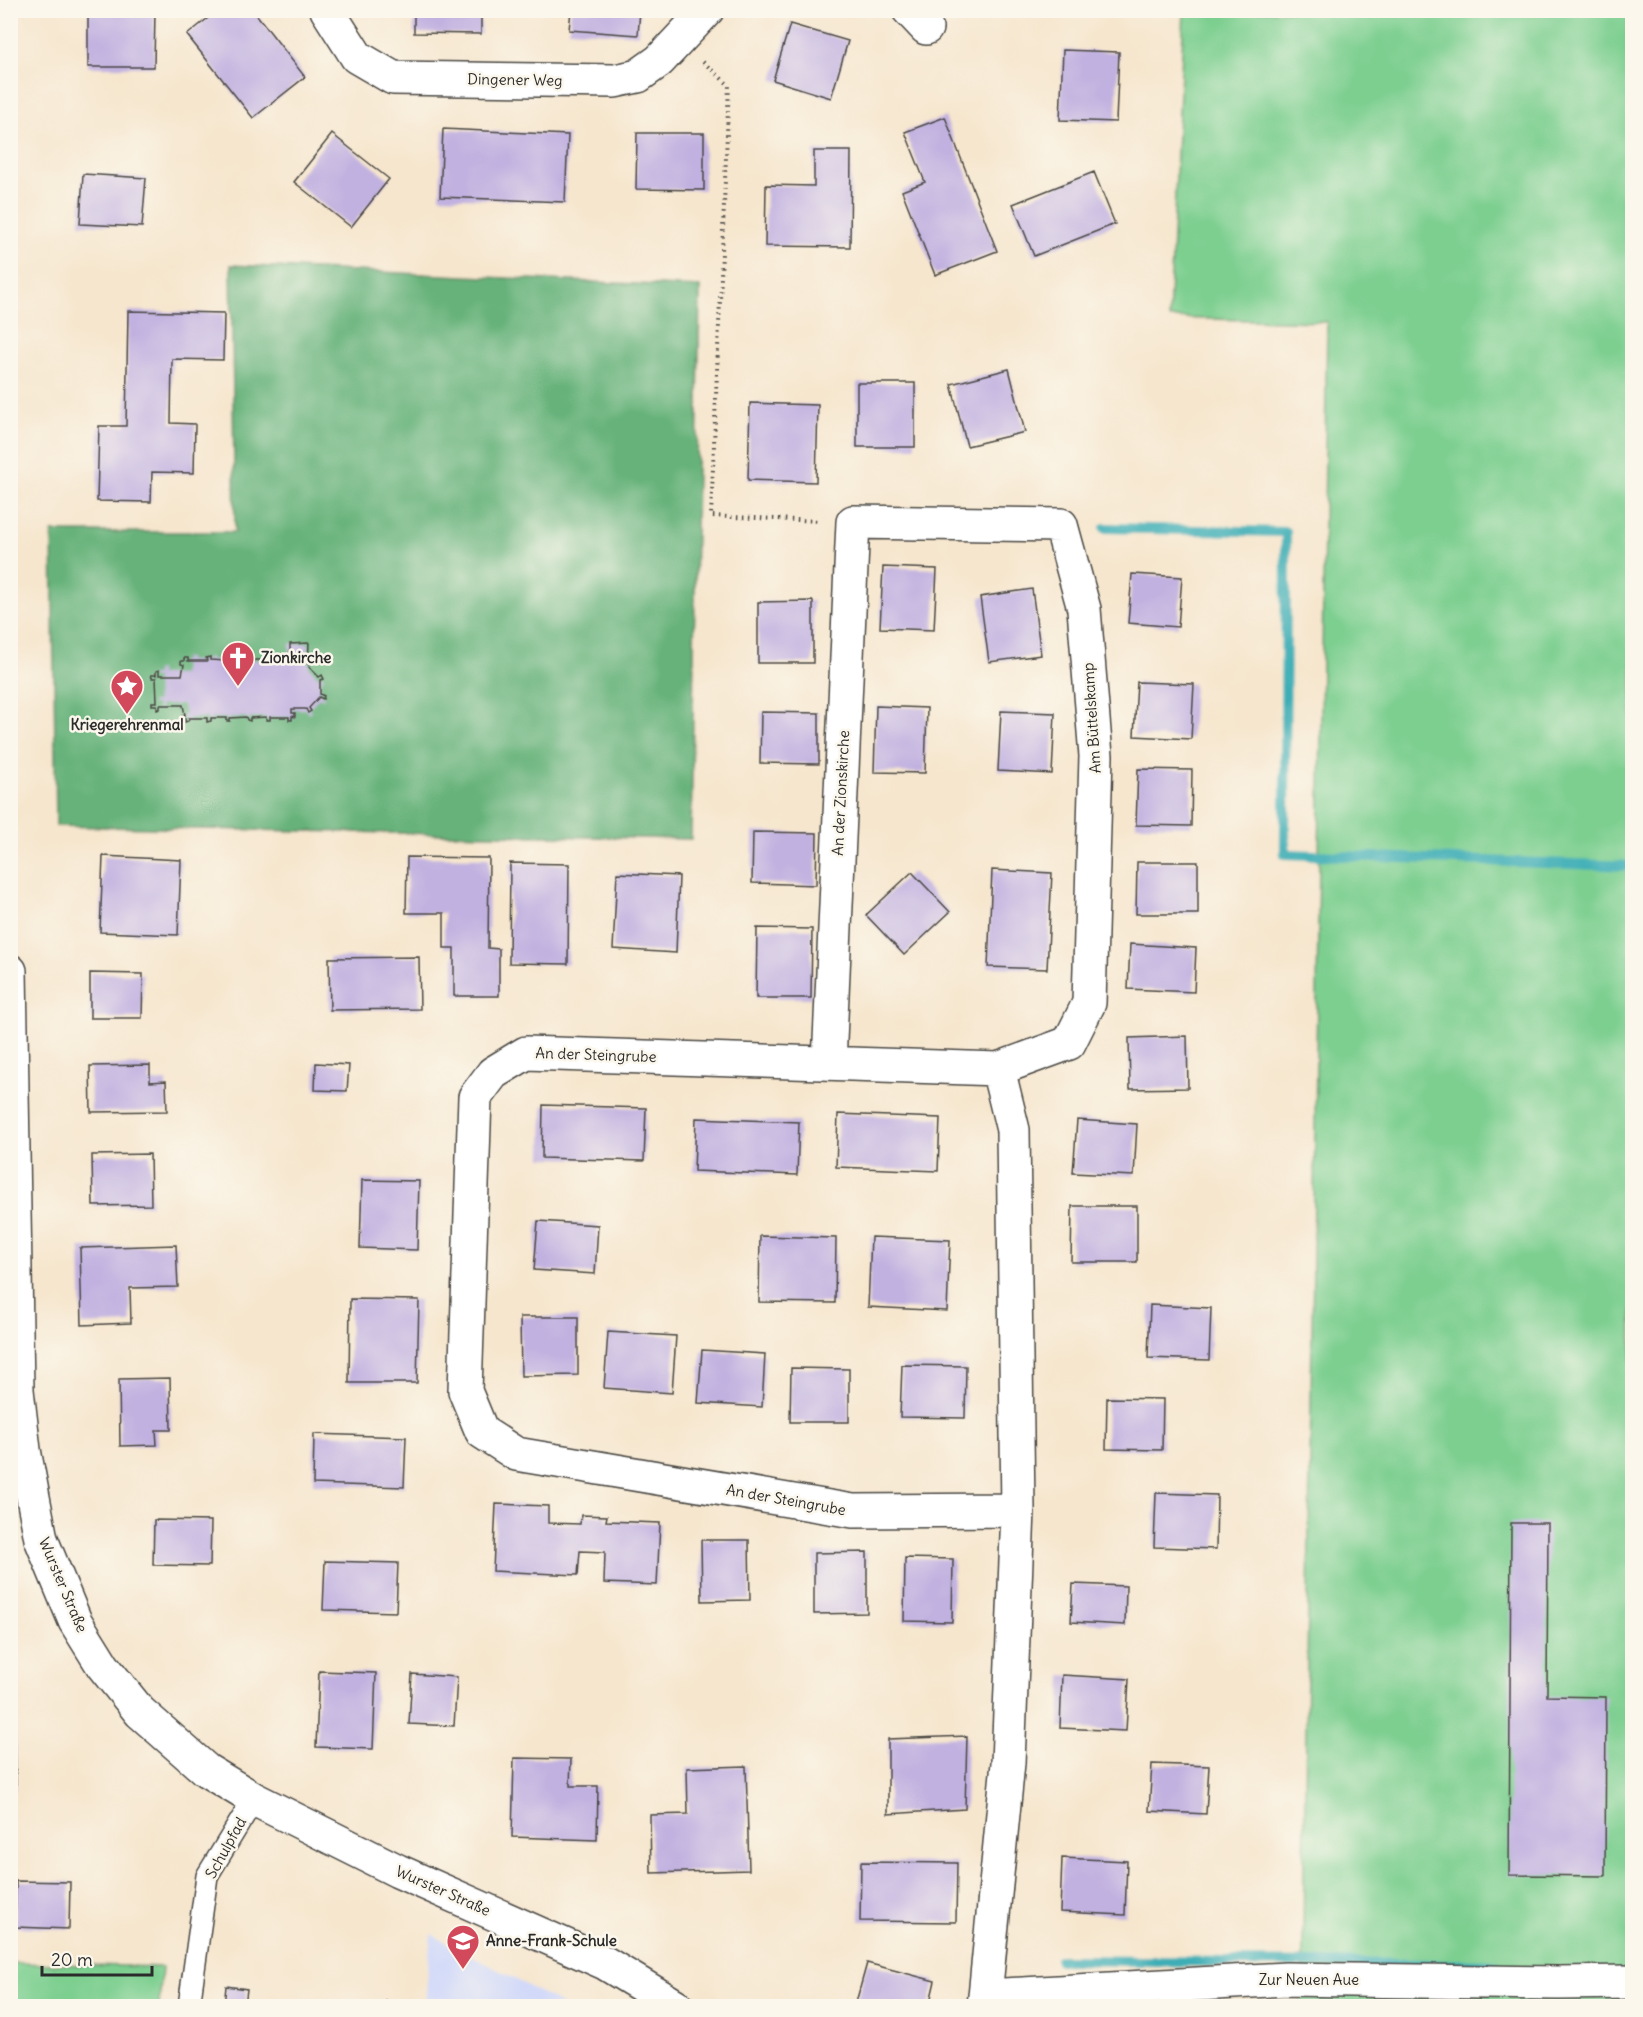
<svg xmlns="http://www.w3.org/2000/svg" width="1643" height="2017" viewBox="0 0 1643 2017" font-family="Delius,sans-serif">
<rect width="100%" height="100%" fill="#fbf7ec"/>
<filter id="ink" filterUnits="userSpaceOnUse"><feTurbulence type="fractalNoise" baseFrequency=".0167" numOctaves="2"/><feDisplacementMap in="SourceGraphic" scale="12" xChannelSelector="R" yChannelSelector="G"/><feConvolveMatrix kernelMatrix="1 2 1 2 8 2 1 2 1" color-interpolation-filters="sRGB"/></filter>
<filter id="wash" filterUnits="userSpaceOnUse"><feTurbulence type="fractalNoise" baseFrequency=".008" numOctaves="4" result="noise"/><feDisplacementMap in="SourceGraphic" scale="24" xChannelSelector="R" yChannelSelector="G"/><feGaussianBlur stdDeviation="1.35" result="paint"/><feColorMatrix in="noise" values="0 0 0 0 0 0 0 0 0 0 0 0 0 0 0 0 0 1.4 0 .05"/><feComposite in="paint" operator="in"/></filter>
<g filter="url(#wash)">
<rect width="100%" height="100%" fill="#f6e6ce"/>
<!-- built -->
<path fill="#d1d9f9" d="M431,1934L565,2006H425Z"/>
<!-- green -->
<path fill="#7dcf90" stroke="#547d5e" stroke-width="1.5" d="M1184,11H1632V2006H1302L1327,322L1169,318Z
M11,1963L162,1967L159,2006H11Z"/>
<!-- forest -->
<path fill="#66b27a" stroke="#486e52" stroke-width="1.5" d="M231,265L700,287L691,839L56,826L52,532H235Z"/>
<g fill="none" stroke-linecap="round" stroke-linejoin="round">
<!-- stream -->
<path stroke="#3daeb6" stroke-width="10" d="M1105,528L1286,532L1285,854L1632,866
M1060,1960L1496,1965"/>
</g>
<g id="blocks">
<!-- building -->
<path fill="#c1b1e0" d="M88,10H155L154,67H88Z
M218,10H253L305,77L253,118L187,35Z
M414,10H481V34L414,33Z
M571,10H640L638,35L569,30Z
M790,24L848,41L831,98L773,80Z
M1063,50L1119,52L1116,122L1060,120Z
M945,117L997,251L935,275L902,191L925,182L905,132Z
M443,129L568,135L565,202L440,197Z
M637,133H704V190L636,189Z
M332,134L389,179L351,227L294,182Z
M814,151H851L850,247L765,246L766,185L814,186Z
M1094,172L1115,224L1034,256L1013,204Z
M83,174L146,178L142,227L80,224Z
M128,311L224,313L223,360L172,359L171,423L195,424L194,473L152,472L151,502L97,501L99,426H126Z
M1009,369L1025,432L967,446L951,384Z
M857,383H915V447H857Z
M750,403L818,405L816,482L748,480Z
M883,567L937,569L934,630L880,628Z
M1132,574L1182,577L1178,627L1128,623Z
M1032,589L1041,655L989,662L980,597Z
M813,601V663H758V602Z
M309,643L308,663L310,664L309,667L319,677L322,675L324,679L320,680V694L324,696L323,699L319,697L309,708L311,711L308,713L306,709H292V713H295V717L292,716V720H289V717H270V720H266V717L250,718V721L247,720L246,717L230,718V721H227V718H211V721L207,722V718H189L188,721L185,722V718L182,719V715H185L183,705H160V709L157,710V705H152V702H157L156,678H152L151,675H156V671L159,670V675H182L184,665L181,664V661H184V658H188V661H207L206,658L210,657V660L226,661V657H229V660H246V657H249V660H265V656L269,657V660H288V656H290V644Z
M1137,682L1194,684L1191,739L1134,736Z
M876,706L927,708L925,773L874,772Z
M1001,711L1055,713L1052,774L998,771Z
M761,712L819,713V764L760,763Z
M1138,769L1192,770L1191,826L1136,825Z
M753,832L817,833L816,885L752,883Z
M103,856L181,860L178,935L100,932Z
M407,857L489,858L488,948L499,949V996H454V948H444V913H406Z
M1137,862H1198V914H1136Z
M510,863L569,864L568,964L509,963Z
M992,870L1052,873L1047,969L988,967Z
M912,872L950,912L904,955L866,915Z
M617,873L679,876L676,953L613,949Z
M757,928L812,929L811,998H756Z
M1130,944L1196,948L1194,992L1128,989Z
M419,957L420,1009L330,1010L329,958Z
M90,973L143,974L142,1018H90Z
M1187,1036L1188,1088L1130,1089L1129,1038Z
M316,1063L349,1065L347,1091L315,1090Z
M150,1065V1082L166,1081L167,1111L91,1112L90,1066Z
M543,1105L646,1108L644,1161L542,1158Z
M838,1114L940,1118L938,1171L836,1167Z
M696,1118L799,1122L797,1175L694,1171Z
M1077,1120L1137,1124L1134,1176L1073,1173Z
M150,1154L151,1205L93,1206L92,1155Z
M362,1180L419,1181L417,1250L360,1248Z
M1072,1206H1137V1262H1071Z
M538,1221L598,1225L595,1274L534,1270Z
M760,1236L836,1238L835,1303L759,1302Z
M871,1237L950,1240L947,1311L868,1307Z
M176,1245L178,1287L130,1288L131,1323L82,1325L80,1248Z
M350,1299L419,1300L417,1383H349Z
M1150,1305L1211,1308L1209,1360L1148,1358Z
M520,1317H578V1375L521,1376Z
M608,1332L676,1336L672,1393L604,1388Z
M702,1350L765,1354L762,1407L698,1403Z
M902,1365L966,1366L965,1418L900,1417Z
M791,1368L849,1369V1422H790Z
M170,1378L171,1430H156L157,1445L120,1446L119,1379Z
M1107,1398L1163,1399L1162,1450L1106,1449Z
M314,1434L406,1437L404,1487L313,1484Z
M1156,1493L1217,1495L1216,1549L1154,1547Z
M496,1504L548,1506V1523L580,1524L581,1515L607,1516L606,1521L660,1523L657,1585L604,1583L605,1552L580,1551L578,1575L493,1571Z
M154,1520L211,1521L210,1566L153,1565Z
M1511,1523H1548L1547,1696L1606,1697L1605,1876L1509,1875Z
M701,1540H749L750,1600L702,1601Z
M867,1552V1613L814,1614V1553Z
M905,1558L953,1559L952,1622L904,1621Z
M325,1561L398,1563L396,1612L323,1610Z
M1073,1584L1126,1586L1125,1625L1071,1622Z
M319,1671L376,1673L373,1749L316,1747Z
M412,1674L457,1677L454,1726L409,1724Z
M1062,1675L1129,1679L1126,1731L1060,1728Z
M10,1723H15L16,1790H10Z
M967,1736L965,1809L888,1814V1739Z
M514,1758L571,1759L570,1786H598L597,1840L512,1837Z
M1152,1764L1209,1766L1206,1814L1149,1811Z
M746,1766L749,1870L651,1873L650,1815L688,1814L687,1768Z
M1062,1858L1127,1861L1125,1915L1060,1912Z
M861,1862L957,1863L956,1922L860,1921Z
M16,1881L70,1882L69,1929L15,1927Z
M867,1963L935,1981L929,2006H855Z
M226,1986L247,1989L245,2006H224Z
M386,2001L410,2003L409,2006H386Z"/>
</g>
</g>
<g filter="url(#ink)">
<use href="#blocks" fill-opacity="0" stroke="#494743" stroke-width="1.5"/>
<g fill="none" stroke-linecap="round" stroke-linejoin="round">
<defs>
<path id="lane" d="M189,2006L207,1876L254,1799"/>
<path id="street" d="M327,10L357,57L393,78L615,81L638,76L659,61L707,10
M909,10L926,28
M829,1063L853,522L1061,525L1084,609L1096,756L1089,1003L1069,1043L998,1069L526,1053L493,1073L475,1097L465,1391L482,1432L516,1454L853,1511L1018,1510
M986,1996L1286,1979L1558,1983L1632,1982
M984,2006L1008,1763L1018,1510L1013,1130L998,1069"/>
<path id="secondary" d="M10,971L17,1390L24,1450L41,1539L75,1621L103,1666L140,1712L206,1770L254,1799L398,1871L605,1963L676,2006"/>
</defs>
<!-- lane casing -->
<use href="#lane" stroke="#494743" stroke-width="24"/>
<!-- street casing -->
<use href="#street" stroke="#494743" stroke-width="36"/>
<!-- secondary casing -->
<use href="#secondary" stroke="#494743" stroke-width="36"/>
<!-- path -->
<path stroke="#494743" stroke-width="4" stroke-dasharray="1.5 4.5" stroke-linecap="butt" d="M703,62L729,85L711,516L820,521"/>
<!-- lane -->
<use href="#lane" stroke="#fff" stroke-width="21"/>
<!-- street -->
<use href="#street" stroke="#fff" stroke-width="33"/>
<!-- secondary -->
<use href="#secondary" stroke="#fff" stroke-width="33"/>
</g>
</g>
<!-- icons -->
<defs>
<symbol id="church-pin" viewBox="-11 -11 22 30"><path d="M0 17L-7.5 6A9.5 9.5 0 1 1 7.5 6Z" fill="#d1495b" stroke="#fbf7ec"/><path d="M-1.2-6h2.4v3.5h3.3v2.4h-3.3V6h-2.4V-.1h-3.3v-2.4h3.3Z" fill="#fff"/></symbol>
<symbol id="sight-pin" viewBox="-11 -11 22 30"><path d="M0 17L-7.5 6A9.5 9.5 0 1 1 7.5 6Z" fill="#d1495b" stroke="#fbf7ec"/><path d="M0-6L1.8-2.2L6-1.7L2.9 1.2L3.7 5.4L0 3.3L-3.7 5.4L-2.9 1.2L-6-1.7L-1.8-2.2Z" fill="#fff"/></symbol>
<symbol id="school-pin" viewBox="-11 -11 22 30"><path d="M0 17L-7.5 6A9.5 9.5 0 1 1 7.5 6Z" fill="#d1495b" stroke="#fbf7ec"/><path d="M0-5L7-2L0 1L-7-2ZM-4 1L0 2.5L4 1V4Q0 6-4 4Z" fill="#fff"/></symbol>
</defs>
<g fill-rule="evenodd">
<use href="#church-pin" x="219" y="639" width="38" height="52"/>
<use href="#sight-pin" x="108" y="667" width="38" height="52"/>
<use href="#school-pin" x="444" y="1922" width="38" height="52"/>
</g>
<g text-anchor="middle" stroke-width="5" stroke-linejoin="round" paint-order="stroke">
<!-- street labels -->
<g font-size="15" fill="#2b2b2b" stroke="#fbf7ec">
<text transform="translate(515 80) rotate(1)" y="5">Dingener Weg</text>
<text transform="translate(1092 718) rotate(-94)" y="5">Am Büttelskamp</text>
<text transform="translate(841 793) rotate(-87)" y="5">An der Zionskirche</text>
<text transform="translate(596 1055) rotate(2)" y="5">An der Steingrube</text>
<text transform="translate(786 1500) rotate(10)" y="5">An der Steingrube</text>
<text transform="translate(63 1585) rotate(67)" y="5">Wurster Straße</text>
<text transform="translate(226 1848) rotate(-61)" y="5">Schulpfad</text>
<text transform="translate(443 1891) rotate(24)" y="5">Wurster Straße</text>
<text x="1309" y="1985">Zur Neuen Aue</text>
</g>
<!-- poi labels -->
<g font-size="15" font-weight="bold" fill="#2b2b2b" stroke="#fbf7ec" text-anchor="start">
<text x="261" y="663">Zionkirche</text>
<text x="127" y="730" text-anchor="middle">Kriegerehrenmal</text>
<text x="486" y="1946">Anne-Frank-Schule</text>
</g>
</g>
<!-- margin -->
<rect width="1643" height="2017" fill="none" stroke="#fbf7ec" stroke-width="36"/>
<!-- scale -->
<path d="M42 1966v9h110v-9" fill="none" stroke="#2b2b2b" stroke-width="3"/>
<text x="51" y="1966" font-size="18" fill="#2b2b2b" stroke="#fbf7ec" stroke-width="4.5" paint-order="stroke">20 m</text>
</svg>
